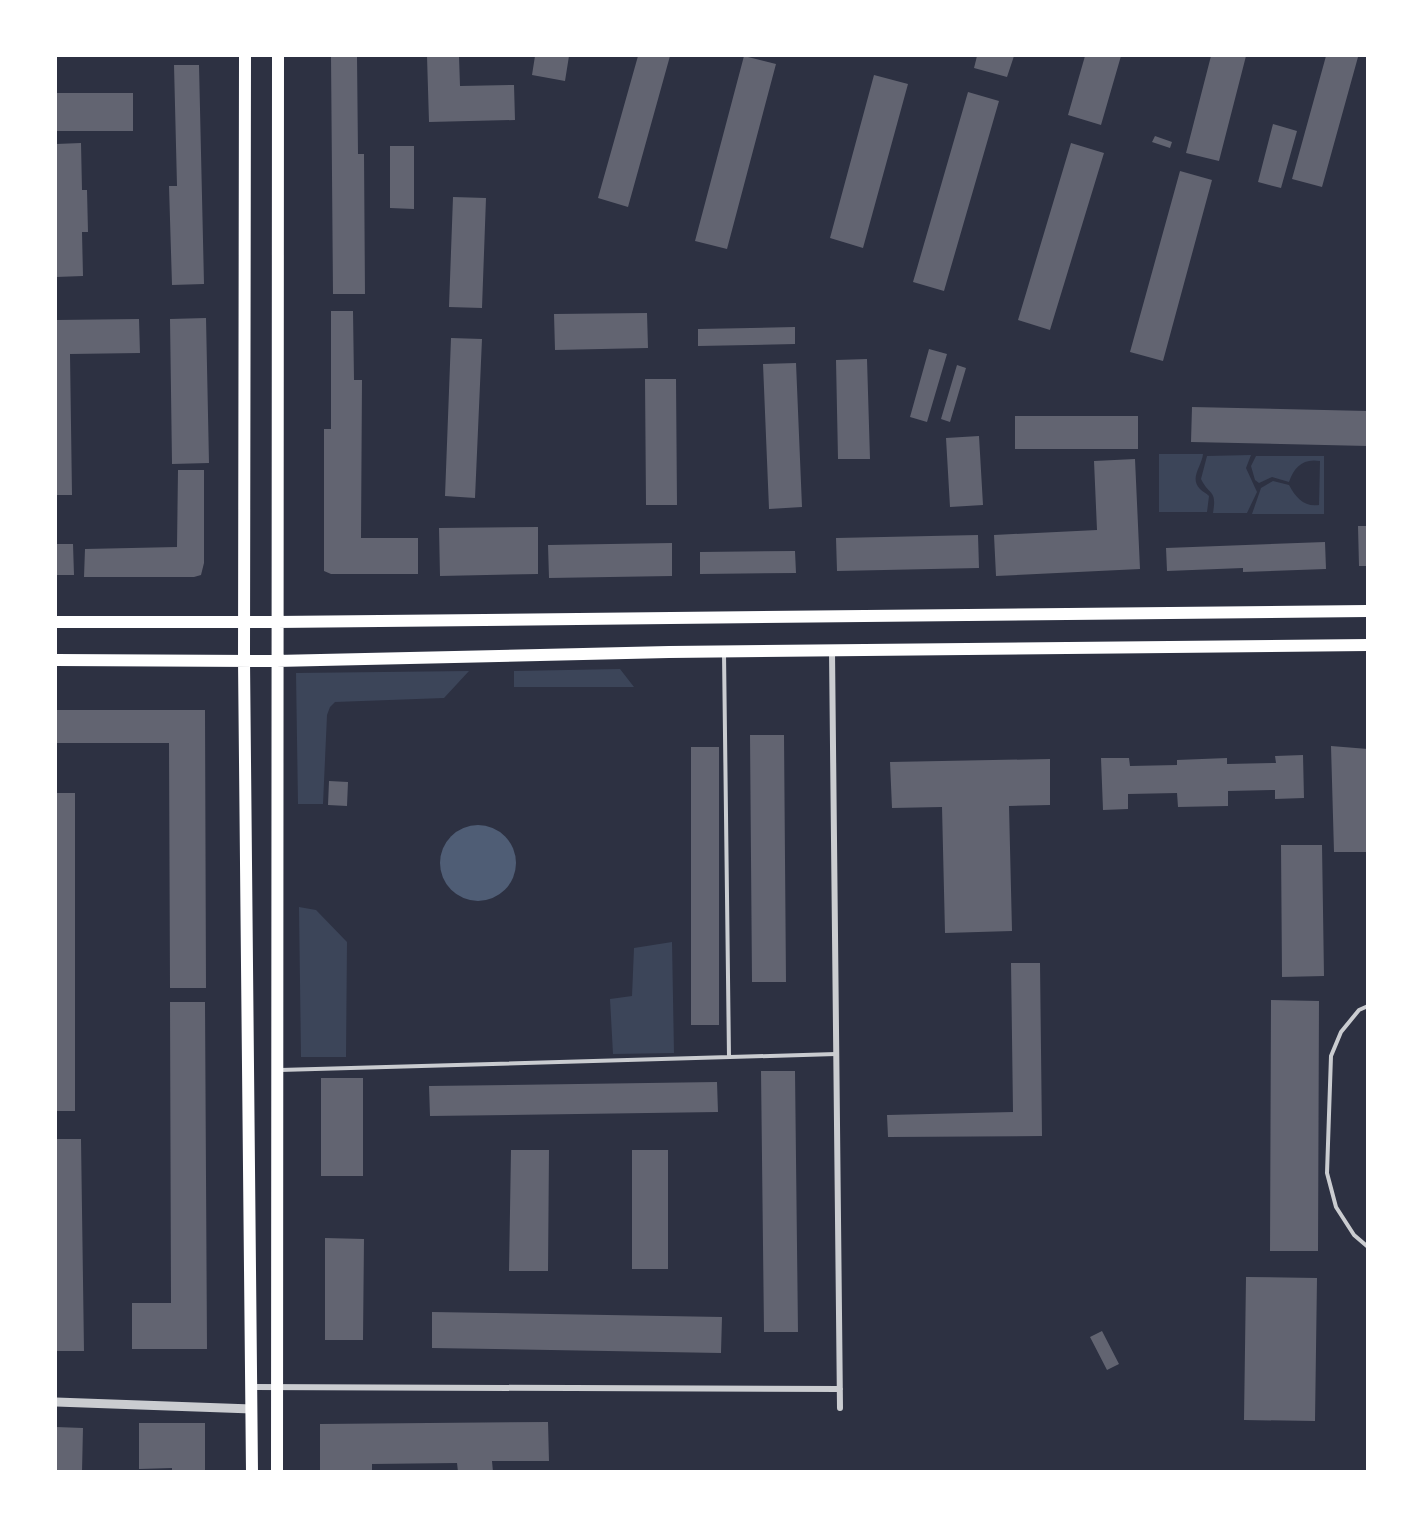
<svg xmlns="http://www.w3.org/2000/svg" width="1423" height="1527" viewBox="0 0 1423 1527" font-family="Manrope,sans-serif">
<rect width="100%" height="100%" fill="#2d3142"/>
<!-- green -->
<path fill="#3c4559" d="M1159,454H1203C1202,466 1189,478 1200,489C1203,492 1206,493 1209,496L1207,512H1159Z
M1251,455L1246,468L1257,492L1247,513H1213C1217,489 1210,497 1201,479L1207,456Z
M1256,456H1324V514H1252L1261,488L1273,481L1289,485C1296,498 1304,507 1319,505L1320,461C1303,458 1294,467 1289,482L1272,477L1259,483L1255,480L1251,466Z
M620,669L634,687H514V671Z
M469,671L444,698L335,702L330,707L327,715L323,804H298L296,673Z
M299,907L316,910L347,942L346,1057H301Z
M672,942L674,1053L613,1054L610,999L632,996L634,948Z"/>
<!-- water -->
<path fill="#4f5d75" d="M440 863a38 38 0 1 1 76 0a38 38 0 1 1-76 0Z"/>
<!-- building -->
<path fill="#626471" d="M331,56H357L358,154H364L365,294H333Z
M427,56H459L460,86L514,85L515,120L429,122Z
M535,56H569L565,81L532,75Z
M638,56H670L628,207L598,198Z
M744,56L776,64L727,249L695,241Z
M977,56H1014L1007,77L974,68Z
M1085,56H1121L1101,125L1068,115Z
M1211,56H1246L1219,161L1186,153Z
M1326,56L1358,57L1322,187L1292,179Z
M174,65H199L204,284L172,285L169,186H177Z
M874,75L908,84L863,248L830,238Z
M968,92L999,101L944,291L913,282Z
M56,93H133V131H56Z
M1273,124L1297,131L1281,188L1258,182Z
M1155,136L1172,142L1170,148L1152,142Z
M81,143L82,190H87L88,232H82L83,276L56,277V144Z
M1071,143L1104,153L1050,330L1018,320Z
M390,146H414V209L390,208Z
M1180,171L1212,180L1163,361L1130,352Z
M453,197L486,198L482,308L449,307Z
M331,311H353L354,380H362L361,538H418V574H331L324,571V429H331Z
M647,313L648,348L555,350L554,314Z
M206,318L209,463L172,464L170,319Z
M139,319L140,353L70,354L72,495H56V320Z
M795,327V344L698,346V329Z
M451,338L482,339L475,498L445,496Z
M929,349L947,354L927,422L910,417Z
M867,359L870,459H838L836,360Z
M796,363L802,507L769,509L763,364Z
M957,365L966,368L950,422L941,419Z
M645,379H676L677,505H646Z
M1192,407L1368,411V446L1191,442Z
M1015,416H1138V449H1015Z
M979,436L983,505L950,507L946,438Z
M1135,459L1140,569L996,576L994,535L1097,530L1094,461Z
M178,470H204V563L201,575L194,577H84L85,549L177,547Z
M1358,526H1368V566H1359Z
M538,527V574L440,576L439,528Z
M978,535L979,568L837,571L836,538Z
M1325,542L1326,569L1243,572V568L1167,571L1166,548Z
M672,543V576L549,578L548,545Z
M56,544H73L74,575H56Z
M795,551L796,573L700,574V552Z
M56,710H205L206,988H170L169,743H56Z
M750,735H784L786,982H752Z
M1331,746L1368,749V852H1334Z
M691,747H719V1025H691Z
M1303,755L1304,798L1275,799V790L1228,791V806L1178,807L1177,793L1128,794V809L1103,810L1101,758H1129L1130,766L1177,765V760L1227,758V764L1276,763L1275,756Z
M1050,759V805L1009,806L1012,931L945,933L942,807L892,808L890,762Z
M329,781L348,782L347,806L328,805Z
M56,793H75V1111H56Z
M1281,845H1322L1324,976L1282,977Z
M1011,963H1040L1042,1136L888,1137L887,1115L1013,1112Z
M1271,1000L1319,1001L1318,1251H1270Z
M170,1002H205L207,1349H132V1303H171Z
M761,1071H795L798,1332H764Z
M321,1078H363V1176H321Z
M717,1082L718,1112L430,1116L429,1086Z
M56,1139H81L84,1351H56Z
M511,1150H549L548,1271H509Z
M632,1150H668V1269H632Z
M325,1238L364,1239L363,1340H325Z
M1246,1277L1317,1278L1315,1421L1244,1420Z
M432,1312L722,1317L721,1353L432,1348Z
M1102,1331L1119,1364L1107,1370L1090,1337Z
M548,1422L549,1461H492L493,1472H458L457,1463L372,1464V1472H320V1424Z
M139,1423H205V1472H172V1468L139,1469Z
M56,1427L83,1428L82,1472H56Z"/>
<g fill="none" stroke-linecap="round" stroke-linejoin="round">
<!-- service -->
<path stroke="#caccd0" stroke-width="4" d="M724,653L729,1057
M1368,1006L1359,1010L1341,1032L1331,1056L1327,1173L1336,1207L1354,1235L1368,1247
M280,1070L836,1054"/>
<!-- minor -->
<path stroke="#caccd0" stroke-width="6" d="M832,651L840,1408
M252,1387L840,1389"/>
<!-- tertiary -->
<path stroke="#caccd0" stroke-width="9" d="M56,1402L252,1409"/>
<!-- primary -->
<path stroke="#fff" stroke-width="12" d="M245,56L244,660L252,1472
M56,622H276L1368,611
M56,660L276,661L669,652L1368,645
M277,1472L278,56"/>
</g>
<!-- border -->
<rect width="1423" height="1527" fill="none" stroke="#ffffff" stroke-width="114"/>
</svg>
